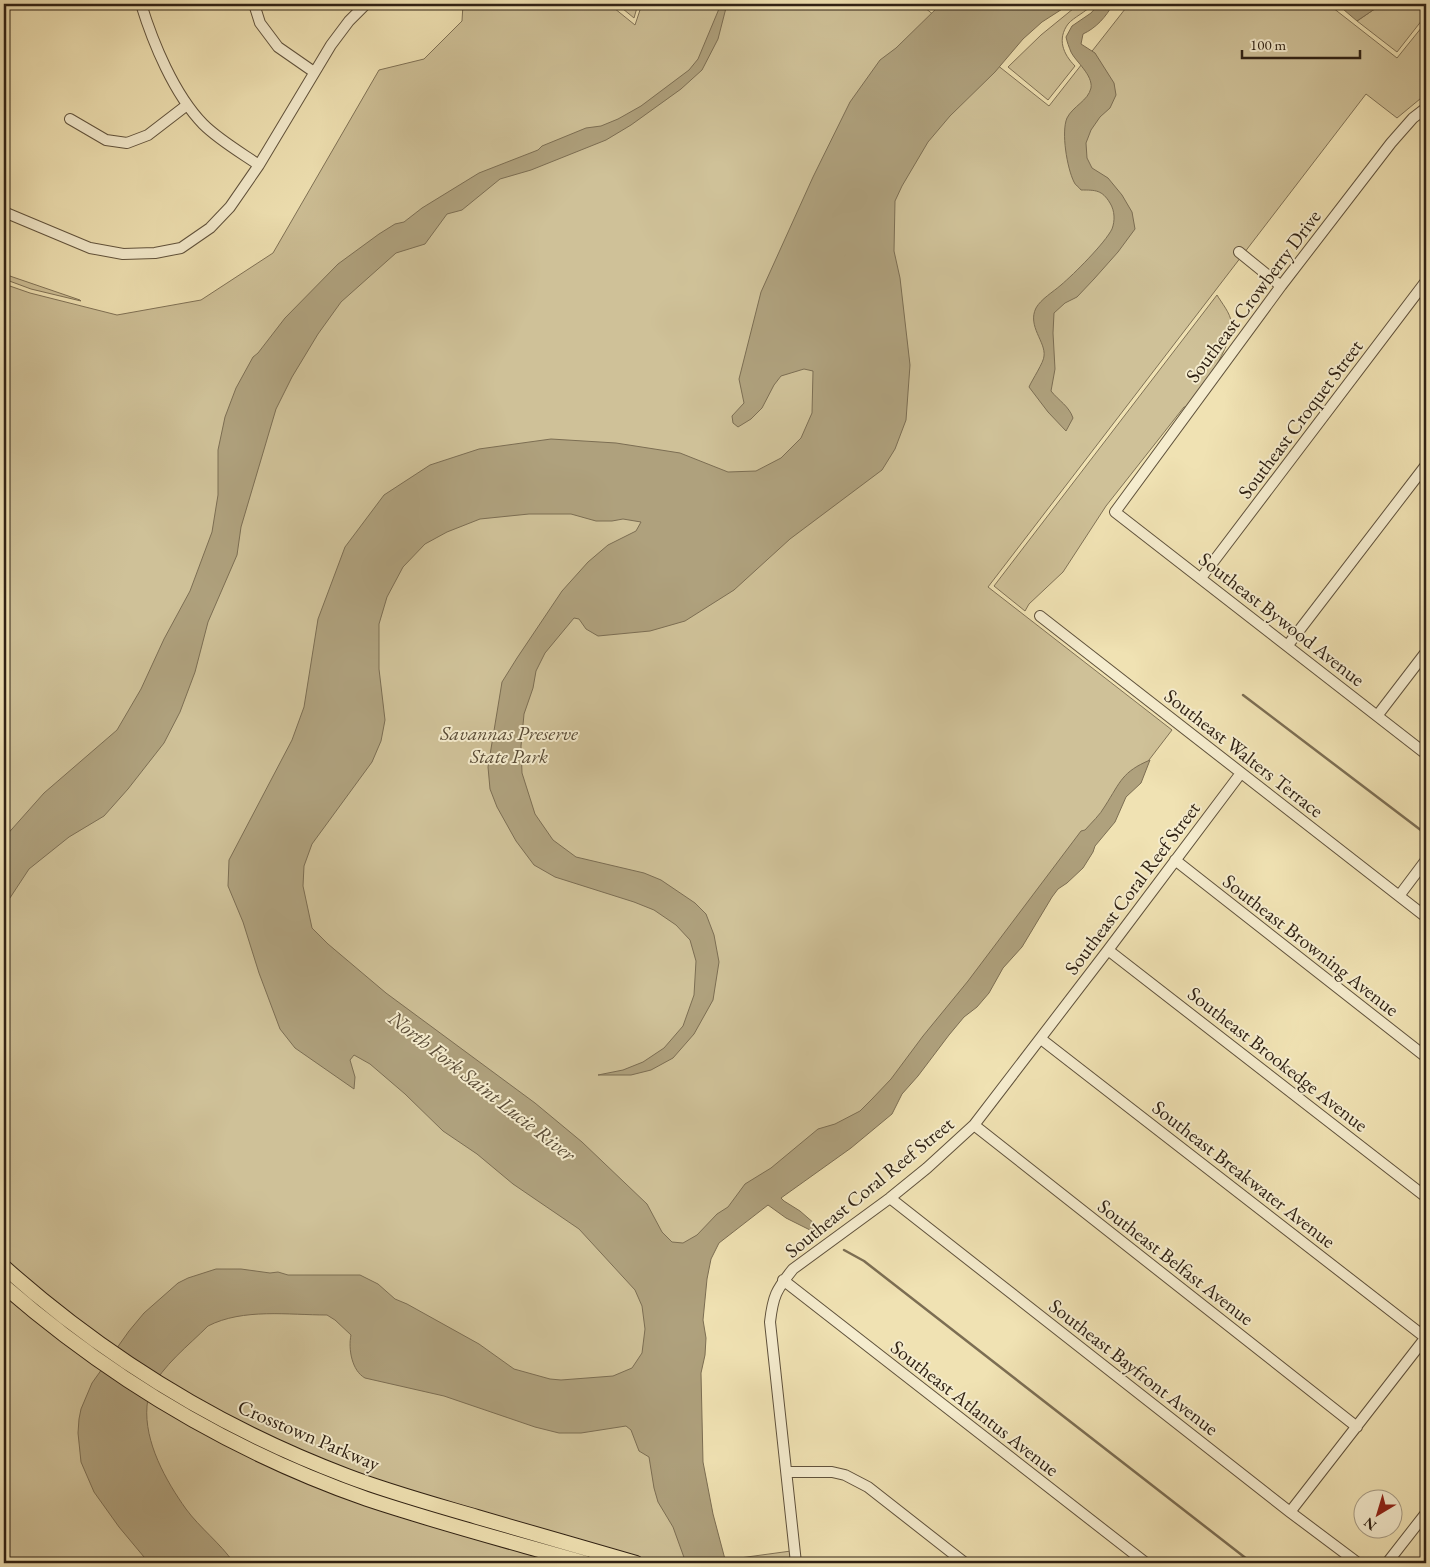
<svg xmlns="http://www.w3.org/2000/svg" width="1430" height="1567" viewBox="0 0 1430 1567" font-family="'EB Garamond',serif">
<rect width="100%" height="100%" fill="#f0e2b3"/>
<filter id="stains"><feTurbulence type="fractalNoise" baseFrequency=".004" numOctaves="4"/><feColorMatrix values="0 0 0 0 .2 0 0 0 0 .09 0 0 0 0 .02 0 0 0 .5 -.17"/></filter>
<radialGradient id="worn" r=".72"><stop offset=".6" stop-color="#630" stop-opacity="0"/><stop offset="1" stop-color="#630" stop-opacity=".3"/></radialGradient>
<!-- green -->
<path fill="#cfc198" stroke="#807256" d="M463,4H609L635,25L642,4H920L1049,106L1129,4H1328L1397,58L1426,22V94L1397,118L1366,94L988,587L1172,730L908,1074L673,1265L706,1563H4V284L30,293L117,315L201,300L273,253L379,70L424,59L462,21Z
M617,4H638L634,18Z
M1079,4H1093C1086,12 1074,17 1068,24C1057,39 1063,54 1075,66L1048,100L1008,67L1041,35Z
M1382,4H1426V15L1397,52L1357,21Z
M4,274L80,300L81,301L31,289L4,279Z
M1217,295C1221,302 1231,314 1231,322C1233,348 1202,387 1187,407H1184L1106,506L1063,572L1029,604L1025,611L994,586Z
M791,1551L793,1563H726L725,1560Z"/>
<!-- water -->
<path fill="#afa17d" stroke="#7c6e53" d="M721,4H727L718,39L702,70L681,89L631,125L606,140L531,170L500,179L462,210L447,214L425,244L396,253L341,302L318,334L292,377L276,409L241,527L237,555L208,622L195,672L180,712L164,743L128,789L104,816L69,837L29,869L4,907V838L44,793L117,730L141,689L164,639L190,591L212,532L218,495V450L225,417L236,388L253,357L258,353L285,318L338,264L379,234L395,224L404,222L422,208L479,173L538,150L542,146L586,128L601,126L618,119L641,106L689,70L698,59Z
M941,4H1070L1042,22L1023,39L995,72L950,116L928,142L902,186L895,201L894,251L900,278L910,365L906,420L895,449L882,470L790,539L734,590L685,621L650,631L598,636L586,629L579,619L574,618L545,653L536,671L533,688L524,714L521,746L522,773L535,814L553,840L576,857L644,873L661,880L695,903L706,914L714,935L719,962L713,1000L694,1034L673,1058L651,1070L631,1075H598L623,1070L643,1062L664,1048L683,1026L694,995L696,961L690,940L676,925L654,910L634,902L555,877L534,865L516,841L497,807L490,789L488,767L502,682L517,658L562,591L588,562L608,545L636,531L641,522L623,519L612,521H596L571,514H529L480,519L447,532L425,544L403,567L387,597L379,624V669L385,720L381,741L372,762L312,844L304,866L303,886L312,928L328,944L386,993L535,1103L582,1142L647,1204L662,1232L672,1242L683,1243L697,1235L717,1214L728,1207L745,1184L771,1168L818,1129L835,1124L860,1111L872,1099L891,1079L923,1036L968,981L1081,831L1085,830C1092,822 1100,815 1105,806C1121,781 1122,772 1150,760L1141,783L1126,797L1115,822L1095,846L1093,852L1083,868L1067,883L1058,889L1052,897L1022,947L1003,968L989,993L977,1007L964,1017L949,1035L918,1076L902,1094L892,1114L851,1148L781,1198L784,1201L800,1211L823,1231L818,1234L786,1218L768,1205L719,1243L711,1259L707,1279L703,1320L706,1338L705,1355L701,1373L703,1462L713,1514L726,1563H686L673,1527L658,1502L654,1488L649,1457L639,1451L631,1430L626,1426L581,1433H559L535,1427L444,1396L365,1378C352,1371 348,1349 351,1335L335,1320L327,1315C289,1315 243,1308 208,1326C188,1346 163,1365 150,1391C147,1396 148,1401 147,1406C144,1442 166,1481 186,1509C200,1528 220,1543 234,1563H149L119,1527L94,1492L81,1462L78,1433L79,1419L81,1409L92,1383L129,1331L144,1313L178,1283L188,1278L216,1269H241L270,1273L278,1272L288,1275H360L378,1284L395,1299L407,1304L479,1344L514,1369L550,1379L561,1380L613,1376L632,1368L642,1353L645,1329L642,1306L635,1290L579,1229L513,1184L477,1154L443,1131L405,1094L370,1064L354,1055L350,1060L355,1077L354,1089L295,1048L280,1029L259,973L243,922L228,886L229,860L292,740L304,707L318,619L345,547L384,495L430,465L479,449L551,439L616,443L680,453L728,472L756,471L781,458L801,438L812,413L813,371L804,369L781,376L774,385L762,408L751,419L738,427L733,423L732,416L744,403L739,379L761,292L813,177L850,102L880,60L896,48Z
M1099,4H1113C1106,17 1096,28 1083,34L1081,44L1095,53L1114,83L1116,95L1110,108L1100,117L1091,130L1086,143L1087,158L1092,168L1108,178L1122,195L1132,212L1135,229L1118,252L1094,279L1077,297L1065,303L1054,313L1053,333L1055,369L1051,391C1059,401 1069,406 1073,418L1066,431L1048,412L1029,387C1032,380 1044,362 1044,356C1046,342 1027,326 1036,308C1041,299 1053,292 1061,285C1074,274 1105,243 1112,229C1115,221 1115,211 1110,203C1102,190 1096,190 1081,190C1079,187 1075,185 1074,182C1067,168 1061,132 1067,118C1073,106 1088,101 1091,88C1093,75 1076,62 1071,52C1069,47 1067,42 1066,37L1072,26L1091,13Z
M1337,4H1382L1357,21Z"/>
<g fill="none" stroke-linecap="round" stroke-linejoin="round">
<!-- stream -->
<path stroke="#7c6e53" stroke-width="2.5" d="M1243,695L1422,831
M844,1250L864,1261L1252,1563"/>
<defs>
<path id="minor" d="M141,4C153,43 174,94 203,124C219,140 240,152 259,165
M254,4L260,23L278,47L314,72
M1426,108L1413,118L1391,143L1281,286L1115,512L1426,754
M70,119L106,140L127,143L148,135L187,105
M4,212L90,248L123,254L155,253L181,248L210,228L230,207L259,165L331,45L349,21L366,4
M1239,252L1281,286
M1201,578L1426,281
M1040,616L1426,917
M1288,645L1426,465
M1377,716L1426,652
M1175,860L1426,1057
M1399,896L1426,860
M1108,950L1426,1197
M1041,1039L1426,1338
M974,1125L1357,1427
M890,1198L1290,1512L1358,1563
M783,1280L1146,1563
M787,1472H832L845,1475L868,1487L965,1563
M1290,1512L1426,1337
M796,1563L770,1322C773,1296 776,1290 793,1269L890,1198L927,1168L974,1125L1108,950L1241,773
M1387,1563L1426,1513"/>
<path id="major" d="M4,1267C105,1357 220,1428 347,1476C389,1492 433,1504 477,1517C530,1532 583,1548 636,1563
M4,1286C111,1379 233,1452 367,1499C439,1523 512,1542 585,1563"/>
</defs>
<!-- minor casing -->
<use href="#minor" stroke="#60523c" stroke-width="12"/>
<!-- major casing -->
<use href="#major" stroke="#302214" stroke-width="16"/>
<!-- minor -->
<use href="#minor" stroke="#f5ecce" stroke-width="10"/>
<!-- major -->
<use href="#major" stroke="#f0e2b3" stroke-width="14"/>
</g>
<g text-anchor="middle" stroke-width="4" stroke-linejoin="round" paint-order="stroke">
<!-- street labels -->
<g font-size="20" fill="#302214" stroke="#f5ecce">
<text transform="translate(1253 296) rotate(-53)" y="7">Southeast Crowberry Drive</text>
<text transform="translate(1300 419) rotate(-53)" y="7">Southeast Croquet Street</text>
<text transform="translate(1282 619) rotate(38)" y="7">Southeast Bywood Avenue</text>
<text transform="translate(1244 753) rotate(38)" y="7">Southeast Walters Terrace</text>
<text transform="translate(1132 888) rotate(-53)" y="7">Southeast Coral Reef Street</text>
<text transform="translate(1311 945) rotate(38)" y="7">Southeast Browning Avenue</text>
<text transform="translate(1278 1059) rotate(38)" y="7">Southeast Brookedge Avenue</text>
<text transform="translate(1244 1174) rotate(38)" y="7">Southeast Breakwater Avenue</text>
<text transform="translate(869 1187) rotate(-39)" y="7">Southeast Coral Reef Street</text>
<text transform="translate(1176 1262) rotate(38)" y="7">Southeast Belfast Avenue</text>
<text transform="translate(1134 1367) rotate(38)" y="7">Southeast Bayfront Avenue</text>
<text transform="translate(975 1408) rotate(38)" y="7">Southeast Atlantus Avenue</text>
<text transform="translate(309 1435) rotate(23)" y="7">Crosstown Parkway</text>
</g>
<!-- park labels -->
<g font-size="20" font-style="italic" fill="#584a35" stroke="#f5ecce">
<text x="509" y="740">Savannas Preserve<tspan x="509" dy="23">State Park</tspan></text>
</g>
<!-- water labels -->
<g font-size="21" font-style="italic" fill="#5c4e39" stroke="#f5ecce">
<text transform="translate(482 1086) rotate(38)" y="7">North Fork Saint Lucie River</text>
</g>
</g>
<!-- margin -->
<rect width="1430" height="1567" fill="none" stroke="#f0e2b3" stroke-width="20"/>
<rect x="5" y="5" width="1420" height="1557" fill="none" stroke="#302214" stroke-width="2.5"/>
<rect x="10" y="10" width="1410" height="1547" fill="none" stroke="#302214"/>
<!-- north arrow -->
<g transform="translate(1378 1514) rotate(218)"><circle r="24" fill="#f5ecce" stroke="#a69b84"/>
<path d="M0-4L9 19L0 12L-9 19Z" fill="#8f2418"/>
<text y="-8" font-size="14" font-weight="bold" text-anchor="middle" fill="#302214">N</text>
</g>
<!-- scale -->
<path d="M1242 50v8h118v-8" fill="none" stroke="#302214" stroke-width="2.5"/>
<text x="1250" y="50" font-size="15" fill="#302214" stroke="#f5ecce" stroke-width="4" paint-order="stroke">100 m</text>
<rect width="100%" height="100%" filter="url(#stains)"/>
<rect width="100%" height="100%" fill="url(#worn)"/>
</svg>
